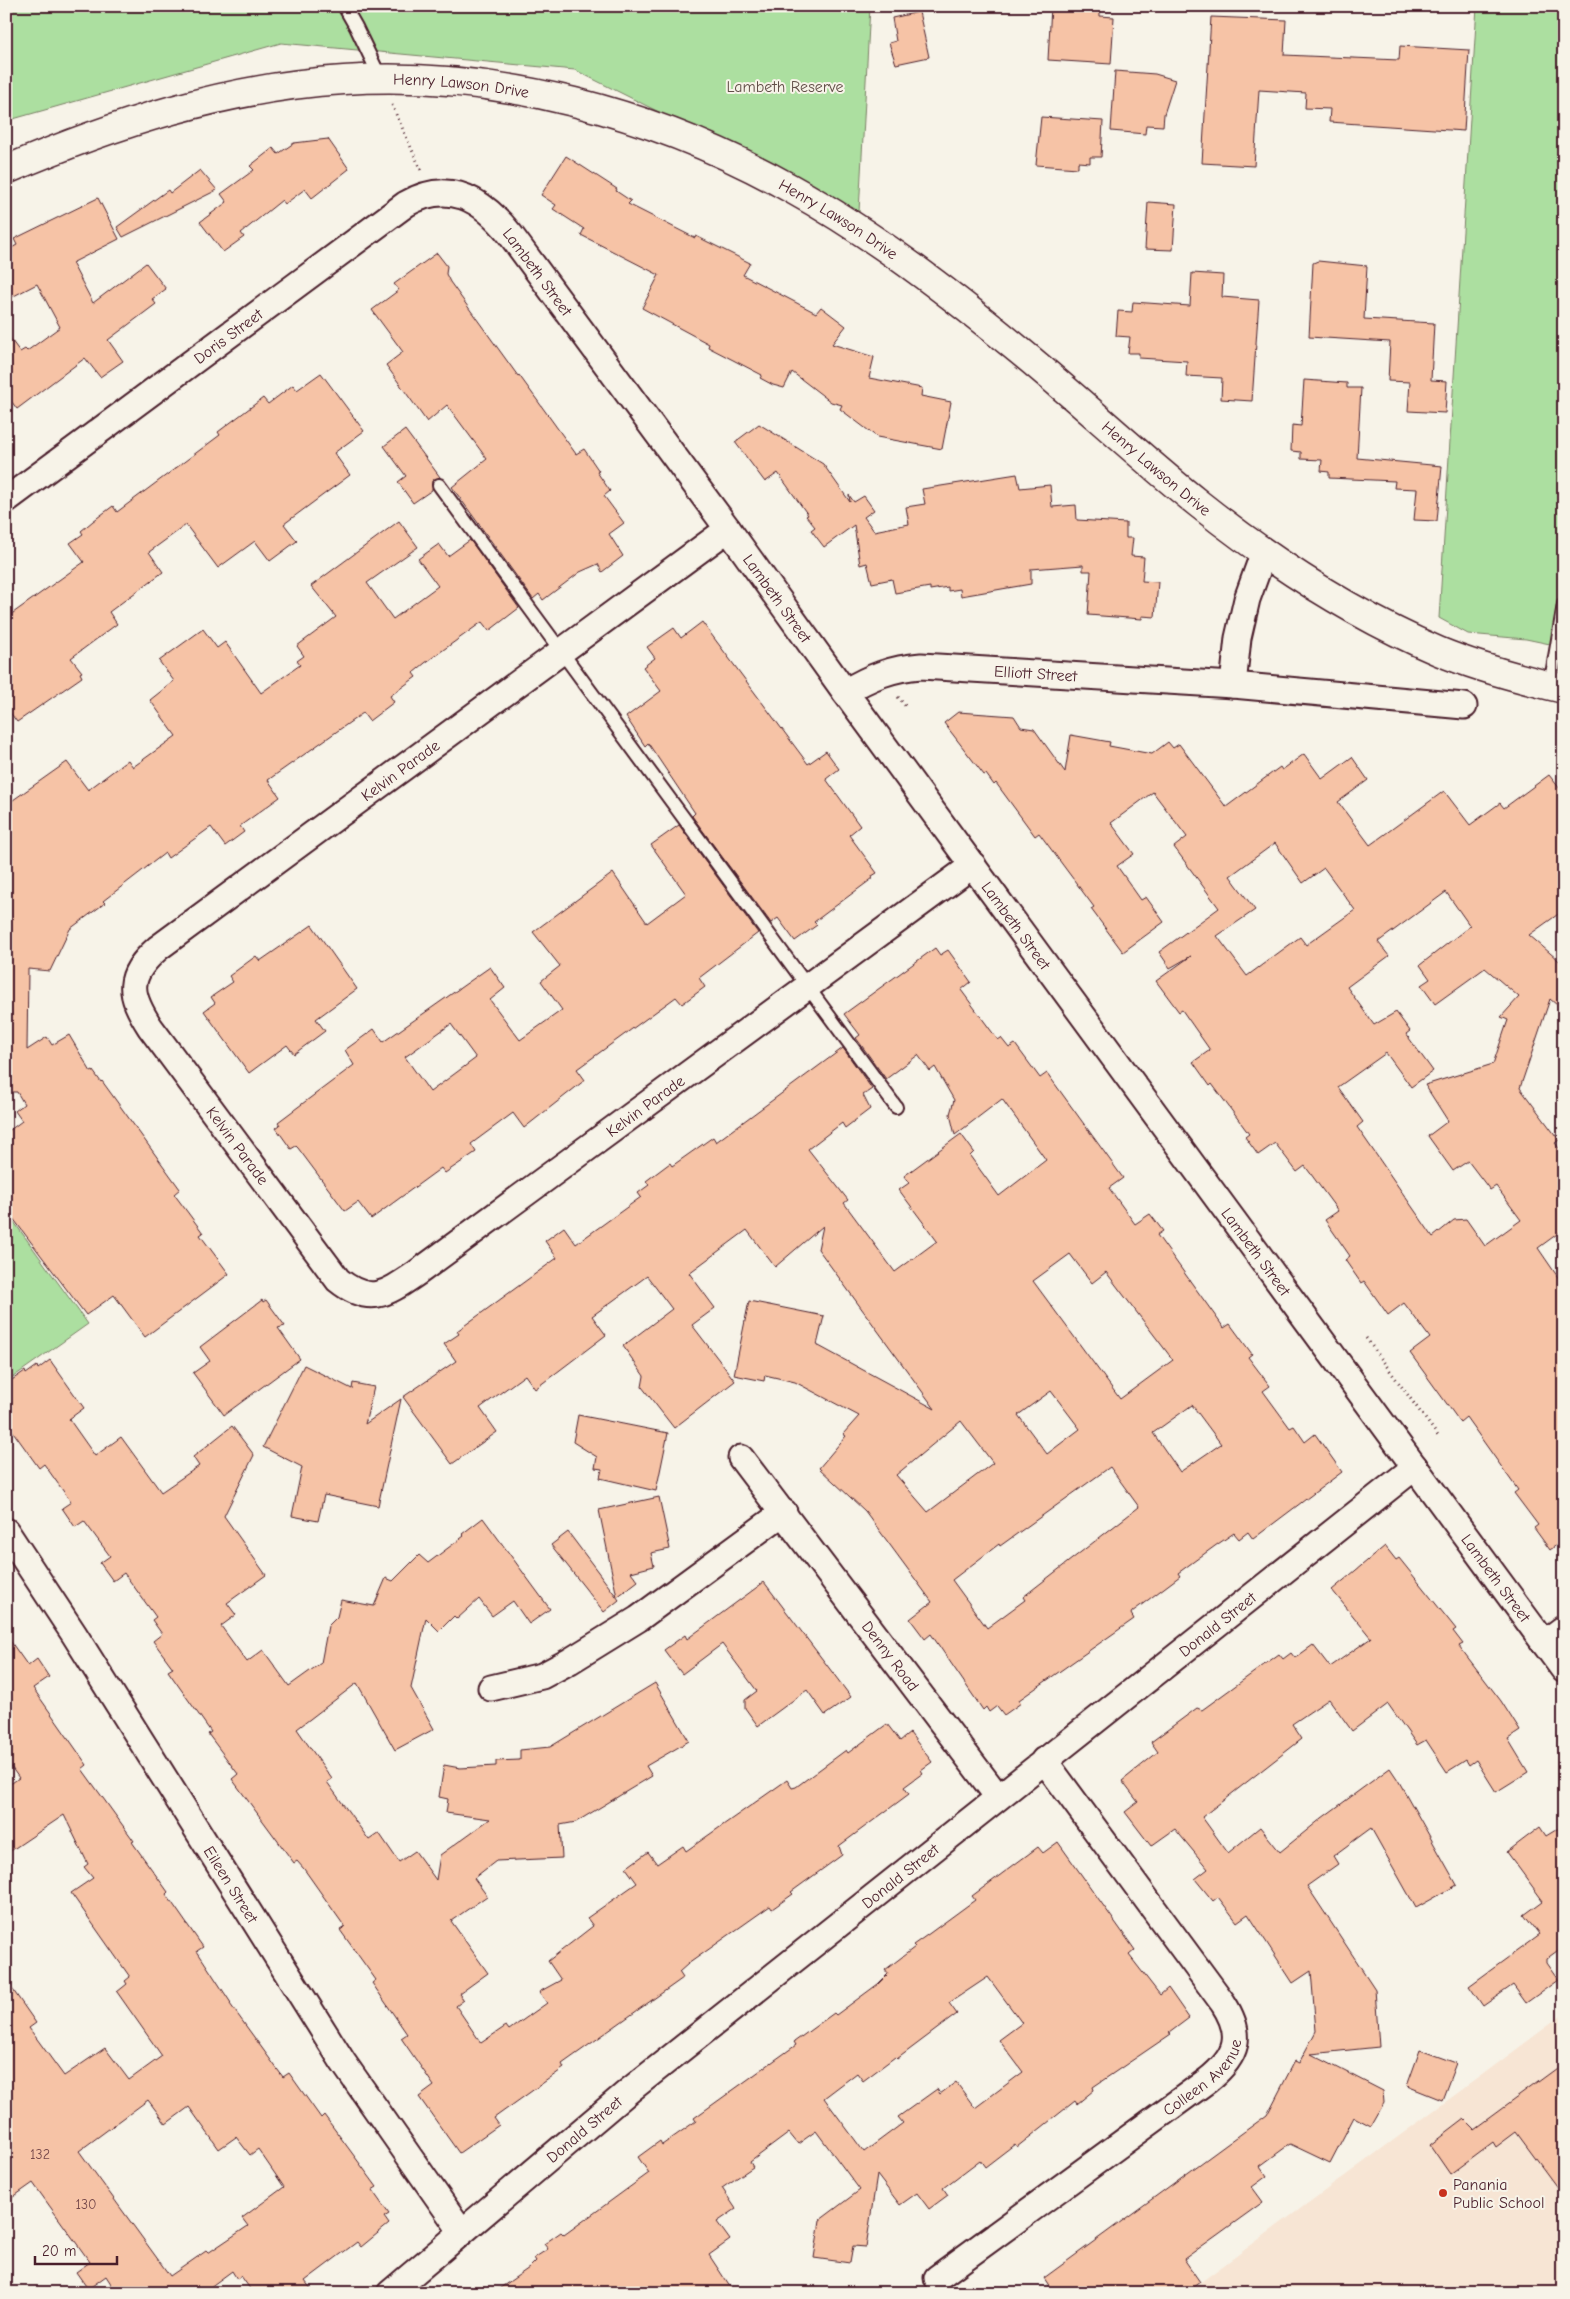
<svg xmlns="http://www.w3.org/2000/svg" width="1570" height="2299" viewBox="0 0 1570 2299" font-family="'Comic Neue',sans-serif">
<rect width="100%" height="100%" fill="#f7f3e8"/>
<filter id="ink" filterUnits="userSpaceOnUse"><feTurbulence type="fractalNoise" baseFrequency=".02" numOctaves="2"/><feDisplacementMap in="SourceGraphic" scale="10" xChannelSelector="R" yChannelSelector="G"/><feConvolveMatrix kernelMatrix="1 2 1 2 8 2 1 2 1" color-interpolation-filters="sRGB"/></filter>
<g filter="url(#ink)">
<!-- built -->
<path fill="#f7e5d4" d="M1564,2014V2293H1186L1459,2092Z"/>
<!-- green -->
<path fill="#acdfa0" stroke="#7b7f66" d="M6,6H870L859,212L575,70L281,43L6,121Z
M1477,6H1564V647L1526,639L1468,634L1439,618Z
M6,1211L88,1324L6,1382Z"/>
<!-- building -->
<path fill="#f6c3a6" stroke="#4a1f2b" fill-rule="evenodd" d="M1051,6H1100V16L1114,17L1111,64L1048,60Z
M919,12L929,57L896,64L889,43L896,41L892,18Z
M1211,17L1286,20L1284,55L1399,60L1400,46L1469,50L1464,131L1329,122L1330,109L1305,108L1306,93L1259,90L1254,166L1202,163Z
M1115,71L1155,74L1175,80L1164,114L1163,126L1146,125L1145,134L1111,131Z
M1041,117L1103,121L1101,157H1090V163L1078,162V168L1036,165Z
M328,139L349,169L312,198L305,189L285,204L282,200L241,233L244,237L223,252L200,222L227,202L221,194L254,170L250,166L273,148L278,154L294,143Z
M566,156L617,189L616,191L631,201L628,204L695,238L696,236L750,263L743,275L816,313L821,307L846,326L832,344L874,357L869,378L922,388L921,396L951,402L942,449L877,437L840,409L842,405L831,402L792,372L784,388L773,385L760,378L762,375L708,347L709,344L642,308L659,275L581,235L584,229L553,209L556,205L541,195Z
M200,170L217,190L123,237L117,227L168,190L170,193Z
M98,198L119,239L72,263L93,303L146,263L166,289L152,299L156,304L108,340L123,361L100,377L85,358L17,409L6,394V333L20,352L25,349L27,351L60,327L37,284L6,300V251L17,245L14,239Z
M1148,202L1176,204L1173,250L1145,249Z
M437,253L447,266L446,274L450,282L518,376L519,375L576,454L584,449L599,471L597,472L610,491L604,496L624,523L609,534L623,556L602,572L598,564L580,572L543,600L539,594L533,599L452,487L487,459L447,405L427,422L386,365L403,352L372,310L399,290L394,284Z
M1318,261L1367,266L1364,319L1434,323L1431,380L1447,381L1445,413L1408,411L1410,382L1388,381L1390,342L1309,337L1313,263Z
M1192,273L1223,275L1222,297L1259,300L1252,401L1221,399L1222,378L1186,376L1187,361L1139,358V353H1128L1130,337L1116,336L1118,311L1132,312L1133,302L1190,306Z
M321,373L364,431L334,453L350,475L284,524L297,541L270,561L255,541L218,568L186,525L149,552L163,572L109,612L117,624L71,658L82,672L80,673L82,677L17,722L6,707V618L84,562L70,543L83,534L81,531L93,521L113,506L117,512L220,435L218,432L263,398L268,404L293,385L297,390Z
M1304,380L1347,383V388H1361L1357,458L1442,466L1437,521L1414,520L1417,489L1394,488L1395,481L1329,478V472L1321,471L1322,460L1301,459V452L1291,451L1292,425L1301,426Z
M759,424L823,464L850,502L849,495L854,502L864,496L874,510L864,517L874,531L909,524L906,507L925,504L922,489L1017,474L1020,488L1050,485L1052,507L1076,505L1077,520L1126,523V538H1133L1131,556L1144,557L1142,581L1158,582L1155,617L1142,616V619L1088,615L1091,571H1083V565L1031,569V584L961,596L960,589L948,591V587L930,590V587L895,593L892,579L872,583L867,563L860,565L854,525L824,547L811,530L815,527L806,516L808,515L778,473L765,482L735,442Z
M405,430L440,477L432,481V490L413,503L398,482L406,476L384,446Z
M399,521L418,547L367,583L393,619L438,586L418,559L439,544L448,556L470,540L519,608L489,631L482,622L425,663L413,673L416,677L390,696L394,702L369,721L363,713L268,780L280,797L240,826L244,832L225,846L211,827L168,858L165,853L103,901L105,903L70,929L50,971L28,969L27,1050L47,1037L52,1045L69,1035L91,1072L93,1071L101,1082L102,1081L180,1189L174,1194L203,1233L200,1235L229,1274L145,1337L114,1295L86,1315L6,1209V1133L22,1121L15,1111L24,1104L17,1092H6V805L67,762L88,790L128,760L133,767L176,736L150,700L174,681L159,661L203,629L217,648L225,642L261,693L300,665L297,661L304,656L297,646L336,617L311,586Z
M702,622L808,764L826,751L839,769L826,779L860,826L849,835L877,873L872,876L873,878L814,922L817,925L795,941L778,918L771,923L692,816L695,813L648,743L645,746L626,717L661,691L643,667L655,658L647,647L674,628L681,638Z
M958,712L1014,716L1021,727L1034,729L1065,772L1071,735L1110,742L1109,746L1152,754L1168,742L1173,748L1179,744L1226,807L1280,767L1282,770L1304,754L1322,779L1352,757L1368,780L1338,802L1370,845L1444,791L1470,825L1500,803L1504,808L1549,775L1564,794V910L1529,935L1564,965V1011L1550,999L1520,1088L1559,1140L1555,1143L1564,1154V1229L1538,1248L1564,1286V1539L1550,1550L1534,1528L1538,1525L1514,1493L1518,1490L1466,1417L1460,1422L1410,1353L1430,1338L1404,1303L1388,1315L1364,1281L1361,1283L1345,1260L1350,1256L1325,1220L1338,1211L1305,1166L1297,1172L1275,1143L1258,1155L1245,1137L1249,1134L1212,1084L1210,1086L1193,1062L1210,1050L1182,1010L1179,1012L1156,981L1191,956L1170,968L1159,952L1219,908L1174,847L1187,837L1153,792L1111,823L1134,854L1117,866L1141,900L1146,897L1164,922L1123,952L1091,909L1094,907L1039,833L1035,836L996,783L994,785L986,774L984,775L944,723ZM1275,843L1303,883L1324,868L1355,910L1306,945L1300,937L1247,976L1217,936L1255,910L1230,876ZM1446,892L1470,926L1420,965L1430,979L1421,985L1435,1004L1485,968L1519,997L1501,1017L1508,1020L1493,1064L1425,1085L1448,1121L1428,1136L1453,1171L1468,1161L1490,1190L1496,1186L1521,1220L1485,1246L1466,1219L1454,1220L1433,1237L1357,1127L1363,1122L1338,1087L1386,1053L1411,1087L1433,1071L1406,1034L1410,1031L1396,1012L1374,1025L1347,987L1389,956L1378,942Z
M679,825L758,933L699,978L705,987L682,1004L676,997L577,1069L585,1080L524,1128L513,1113L471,1144L476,1152L445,1173L441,1168L371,1219L358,1202L345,1211L298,1148L296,1146L291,1149L276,1128L280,1125L278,1122L354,1065L345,1050L374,1029L383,1042L490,967L505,988L490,1000L520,1040L562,1010L541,981L560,966L533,932L613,873L647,923L686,894L651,845ZM451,1024L476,1058L430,1092L405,1057Z
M312,925L357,989L316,1019L325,1031L294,1054L287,1045L249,1073L204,1011L215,1003L211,997L233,982L229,976L256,956L260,961Z
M935,948L940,955L948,950L971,982L961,990L998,1040L1001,1038L1009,1048L1015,1044L1040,1078L1047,1073L1123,1178L1109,1188L1135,1224L1150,1214L1163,1231L1157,1235L1224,1328L1230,1324L1252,1354L1248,1357L1270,1386L1263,1391L1290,1428L1294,1426L1305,1442L1315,1434L1342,1472L1253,1539L1248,1532L1239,1539L1234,1533L1215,1546L1178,1573L1180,1576L1132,1612L1131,1614L1134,1619L1019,1700L1021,1703L1004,1715L997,1706L989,1712L986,1707L983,1710L931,1634L925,1639L910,1619L932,1602L865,1511L819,1468L846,1436L843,1434L859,1416L795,1382L765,1375L764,1381L734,1375L749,1301L824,1316L817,1345L935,1409L818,1249L823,1226L775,1267L747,1230L689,1273L715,1308L692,1325L735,1381L674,1428L642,1387L644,1376L623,1346L672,1309L647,1276L592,1316L606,1335L535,1389L525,1375L480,1408L497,1432L452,1464L403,1397L456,1361L444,1344L459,1334L457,1331L557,1258L545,1241L564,1227L576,1244L641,1197L638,1193L649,1185L646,1181L670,1163L672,1166L713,1137L716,1142L843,1048L872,1089L863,1095L870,1109L845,1128L842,1123L808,1149L848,1200L844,1203L895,1272L937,1241L899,1190L909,1183L904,1176L961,1134L974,1152L970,1156L999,1196L1046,1160L1002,1099L955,1135L950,1114L954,1100L935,1067L930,1071L918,1055L886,1079L856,1038L860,1035L844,1014ZM1070,1254L1092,1283L1106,1272L1173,1360L1120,1399L1033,1281ZM1051,1391L1080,1429L1047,1454L1018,1415ZM1192,1405L1221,1444L1180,1472L1153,1433ZM961,1421L993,1463L928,1512L896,1475ZM1110,1467L1139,1507L1023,1597L1025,1600L987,1628L952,1580L999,1544L1000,1546Z
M262,1300L263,1302L266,1300L285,1326L278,1328L300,1359L224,1415L193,1373L210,1361L200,1347Z
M50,1360L84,1408L69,1419L95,1456L121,1437L161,1492L199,1466L193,1457L232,1426L254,1455L224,1516L266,1575L227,1603L236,1615L221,1626L247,1662L263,1650L289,1686L321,1663L328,1626L337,1617L341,1600L374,1606L386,1578L393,1581L419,1555L428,1563L464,1536L462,1534L483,1518L550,1609L529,1624L513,1601L492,1616L479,1599L457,1619L454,1616L439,1631L426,1618L411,1688L434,1729L395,1750L357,1683L297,1729L332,1779L327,1782L369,1840L379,1833L399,1862L415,1851L436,1880L440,1855L490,1819L446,1813L448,1799L439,1797L444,1765L460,1768L496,1766V1761L520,1760V1750L550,1747L655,1683L689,1741L646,1766L652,1776L576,1822L560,1825L562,1858L496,1861L474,1878L487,1896L451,1921L488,1973L459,1994L464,2000L456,2006L481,2043L506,2026L509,2030L547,2003L539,1992L561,1980L548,1961L593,1926L587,1918L637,1883L626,1868L648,1852L657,1864L683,1846L686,1851L787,1780L792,1788L796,1787L846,1750L848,1753L887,1724L900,1741L910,1733L932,1762L921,1770L923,1773L904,1787L909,1794L839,1846L842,1855L791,1892L793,1894L772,1909L770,1906L688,1964L679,1972L683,1978L562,2064L564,2068L494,2118L499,2125L459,2153L419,2097L434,2086L401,2038L407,2034L372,1983L376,1980L340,1930L345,1927L304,1869L297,1861L294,1863L232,1779L238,1774L208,1734L211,1732L168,1671L173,1668L153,1641L162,1634L152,1620L156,1617L124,1573L113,1581L100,1563L110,1556L84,1521L75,1527L62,1508L71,1502L44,1464L39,1468L6,1422V1384L25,1371L26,1374L37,1366L38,1369Z
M304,1365L352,1389L353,1383L374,1387L365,1424L401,1399L378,1506L324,1495L318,1521L292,1516L302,1467L263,1447Z
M578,1415L668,1433L656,1491L600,1478L602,1469L595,1468L597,1457L573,1442Z
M659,1497L670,1549L651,1553L654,1566L631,1572L638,1581L617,1597L599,1510Z
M568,1532L619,1600L604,1612L551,1545Z
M1385,1546L1396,1560L1399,1558L1456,1629L1453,1631L1463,1644L1459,1646L1501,1701L1520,1731L1508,1739L1528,1772L1496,1792L1476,1760L1469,1765L1466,1760L1447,1772L1426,1740L1417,1745L1388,1704L1352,1731L1329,1699L1292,1724L1302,1739L1202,1817L1228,1853L1260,1827L1280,1852L1322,1818L1390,1768L1398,1780L1457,1885L1416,1908L1371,1828L1333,1856L1338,1864L1307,1886L1375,1989L1379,2047L1311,2054L1383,2091L1384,2103L1371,2126L1354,2117L1330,2163L1290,2144L1260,2166L1267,2176L1252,2187L1263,2202L1184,2259L1200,2282L1185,2293H1054L1044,2278L1267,2115L1295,2061L1299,2063L1316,2031L1311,1971L1293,1983L1248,1914L1237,1922L1218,1897L1213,1901L1195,1879L1208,1869L1175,1829L1151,1846L1125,1812L1138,1802L1122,1781L1158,1752L1151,1742L1197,1708L1202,1710L1279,1654L1283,1659L1291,1653L1295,1658L1313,1645L1330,1667L1371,1638L1332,1590Z
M764,1582L851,1697L825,1715L807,1690L758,1726L745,1708V1700L757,1691L722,1644L682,1674L664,1650L685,1635L687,1639Z
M6,1635L28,1666L37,1659L49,1677L33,1688L87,1765L82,1769L134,1841L132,1842L168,1892L166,1894L203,1947L197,1951L231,2003L230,2004L283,2077L289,2073L321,2118L324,2115L377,2187L372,2190L389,2214L384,2217L389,2224L361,2247L357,2242L305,2281L314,2293H253L241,2276L237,2279L232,2271L202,2293H117L106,2276L88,2289L76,2272L90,2262L33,2183L6,2202V1980L36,2023L29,2028L64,2076L105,2048L129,2080L162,2056L117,1992L127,1984L125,1981L130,1977L71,1893L93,1878L84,1867L88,1864L64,1815L6,1854V1787L19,1778L6,1760ZM148,2100L166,2124L189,2107L219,2149L236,2137L250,2155L258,2149L284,2187L242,2218L248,2226L208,2253L206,2251L170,2276L79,2151Z
M1564,1825V1946L1546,1959V1963L1558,1980L1526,2003L1513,1985L1483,2006L1469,1986L1539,1935L1524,1915L1543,1901L1507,1852L1540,1827L1546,1836Z
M1058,1842L1135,1950L1129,1955L1160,1995L1168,1988L1189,2018L1169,2033L1171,2034L1093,2087L1094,2090L1077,2104L1075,2101L1017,2147L1015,2144L985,2167L980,2160L943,2188L948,2195L929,2209L917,2193L900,2205L877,2175L866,2247L853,2246L850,2263L814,2258L820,2220L860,2190L816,2131L798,2144L789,2133L750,2162L753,2167L722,2188L736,2209L717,2222L730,2240L709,2255L734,2293H493L529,2268L536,2261L534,2258L548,2249L544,2244L561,2232L564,2235L649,2173L638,2157L660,2141L662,2145L696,2121L694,2118L796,2045L794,2042L834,2013L836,2015L878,1984L888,1974L885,1970L915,1947L913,1945L930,1933L975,1900L972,1896L1038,1847L1043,1853ZM988,1977L1022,2023L999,2040L1023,2072L975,2108L956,2082L940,2094L937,2089L898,2117L903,2123L864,2152L824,2098L857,2073L863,2081L895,2057L897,2059L957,2014L949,2003Z
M1420,2050L1456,2063L1442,2100L1407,2086Z
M1564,2063V2197L1516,2132L1496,2147L1493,2142L1450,2174L1430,2145L1464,2119L1474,2129Z"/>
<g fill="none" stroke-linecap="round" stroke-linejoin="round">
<defs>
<path id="service" d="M344,6L356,27L381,79
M439,485L896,1107
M1550,686L1564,604"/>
<g id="minor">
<path id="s1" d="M6,500L406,204C449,179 482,199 510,234L728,529L845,692L1564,1670"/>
<path id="s2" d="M728,529L158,948C126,976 128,993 150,1027L338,1280C370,1306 386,1294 417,1273L973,865"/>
<path d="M1233,685L1238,638L1247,599L1264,552"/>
<path id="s3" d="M845,692C870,677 892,668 921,666L1233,685L1464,706"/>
<path id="s4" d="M741,1458L998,1797"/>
<path id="s5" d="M6,1531L74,1634L343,2062L462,2232"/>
<path d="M1544,1643L1564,1628"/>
<path d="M491,1688L542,1676L570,1661L638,1619L784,1512"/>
<path id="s6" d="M937,2278L1208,2080C1238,2056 1244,2035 1223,2003L1044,1760"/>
<path id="s7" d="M390,2293L630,2090L1415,1467"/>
</g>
<g id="secondary">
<path id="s8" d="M6,170C113,124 227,87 344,80C498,70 656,113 790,188C875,235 951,294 1026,356C1084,404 1140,457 1199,504C1272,562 1352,614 1438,651C1479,668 1521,679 1564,689"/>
</g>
</defs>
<!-- service casing -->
<use href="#service" stroke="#4a1f2b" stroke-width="16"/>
<!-- minor casing -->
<use href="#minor" stroke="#4a1f2b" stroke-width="29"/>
<!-- secondary casing -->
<use href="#secondary" stroke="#4a1f2b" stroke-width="31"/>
<!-- path -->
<path stroke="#4a1f2b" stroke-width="3" stroke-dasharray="1 4" stroke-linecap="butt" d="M392,105L421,170
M898,697L907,708
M1366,1338L1438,1436"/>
<!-- service -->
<use href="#service" stroke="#f7f3e8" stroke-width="12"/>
<!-- minor -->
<use href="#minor" stroke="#f7f3e8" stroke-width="25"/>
<!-- secondary -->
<use href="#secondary" stroke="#f7f3e8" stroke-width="28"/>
</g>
</g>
<!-- markers -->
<circle fill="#c8321e" stroke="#f7f3e8" stroke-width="2" cx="1443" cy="2193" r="5"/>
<g text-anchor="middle" stroke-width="4" stroke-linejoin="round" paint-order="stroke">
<!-- number labels -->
<g font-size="14" fill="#75484a">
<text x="40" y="2159">132</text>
<text x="86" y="2209">130</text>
</g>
<!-- street labels -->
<g font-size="16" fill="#4a1f2b" stroke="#f7f3e8">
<text dy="6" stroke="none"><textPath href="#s8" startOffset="469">Henry Lawson Drive</textPath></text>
<text dy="6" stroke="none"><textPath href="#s8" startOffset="874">Henry Lawson Drive</textPath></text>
<text dy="6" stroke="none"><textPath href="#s1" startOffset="665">Lambeth Street</textPath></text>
<text dy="6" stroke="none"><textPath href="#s1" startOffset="276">Doris Street</textPath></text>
<text dy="6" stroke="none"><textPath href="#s8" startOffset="1279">Henry Lawson Drive</textPath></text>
<text dy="6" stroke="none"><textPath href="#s1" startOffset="1070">Lambeth Street</textPath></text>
<text dy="6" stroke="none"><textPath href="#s3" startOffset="196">Elliott Street</textPath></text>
<text transform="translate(400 770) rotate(-36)" y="6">Kelvin Parade</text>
<text dy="6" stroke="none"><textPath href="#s1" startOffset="1475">Lambeth Street</textPath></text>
<text dy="6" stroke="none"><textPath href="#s2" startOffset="1485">Kelvin Parade</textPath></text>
<text dy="6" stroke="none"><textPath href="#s2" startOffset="946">Kelvin Parade</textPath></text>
<text dy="6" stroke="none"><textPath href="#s1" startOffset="1880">Lambeth Street</textPath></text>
<text dy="6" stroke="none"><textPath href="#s1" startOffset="2285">Lambeth Street</textPath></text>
<text dy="6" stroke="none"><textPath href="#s7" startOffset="1064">Donald Street</textPath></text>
<text dy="6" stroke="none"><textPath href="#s4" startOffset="248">Denny Road</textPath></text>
<text dy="6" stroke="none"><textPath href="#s7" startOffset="659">Donald Street</textPath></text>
<text dy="6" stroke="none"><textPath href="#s5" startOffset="419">Eileen Street</textPath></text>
<text dy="6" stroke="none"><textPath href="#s6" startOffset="334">Colleen Avenue</textPath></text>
<text dy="6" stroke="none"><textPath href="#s7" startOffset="254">Donald Street</textPath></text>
</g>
<!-- park labels -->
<g font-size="16" fill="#624f48" stroke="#f7f3e8">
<text x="785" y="92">Lambeth Reserve</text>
</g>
<!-- poi labels -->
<g font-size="16" fill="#4a1f2b" stroke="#f7f3e8" text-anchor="start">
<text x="1453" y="2190">Panania<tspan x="1453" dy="18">Public School</tspan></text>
</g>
</g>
<!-- margin -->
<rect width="1570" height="2299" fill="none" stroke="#f7f3e8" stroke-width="25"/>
<rect x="12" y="12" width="1545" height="2274" fill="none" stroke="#4a1f2b" stroke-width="2" filter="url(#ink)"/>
<!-- scale -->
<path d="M35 2256v8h82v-8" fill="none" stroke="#4a1f2b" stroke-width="2.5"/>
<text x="42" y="2256" font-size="15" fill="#4a1f2b" stroke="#f7f3e8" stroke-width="4" paint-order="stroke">20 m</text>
</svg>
